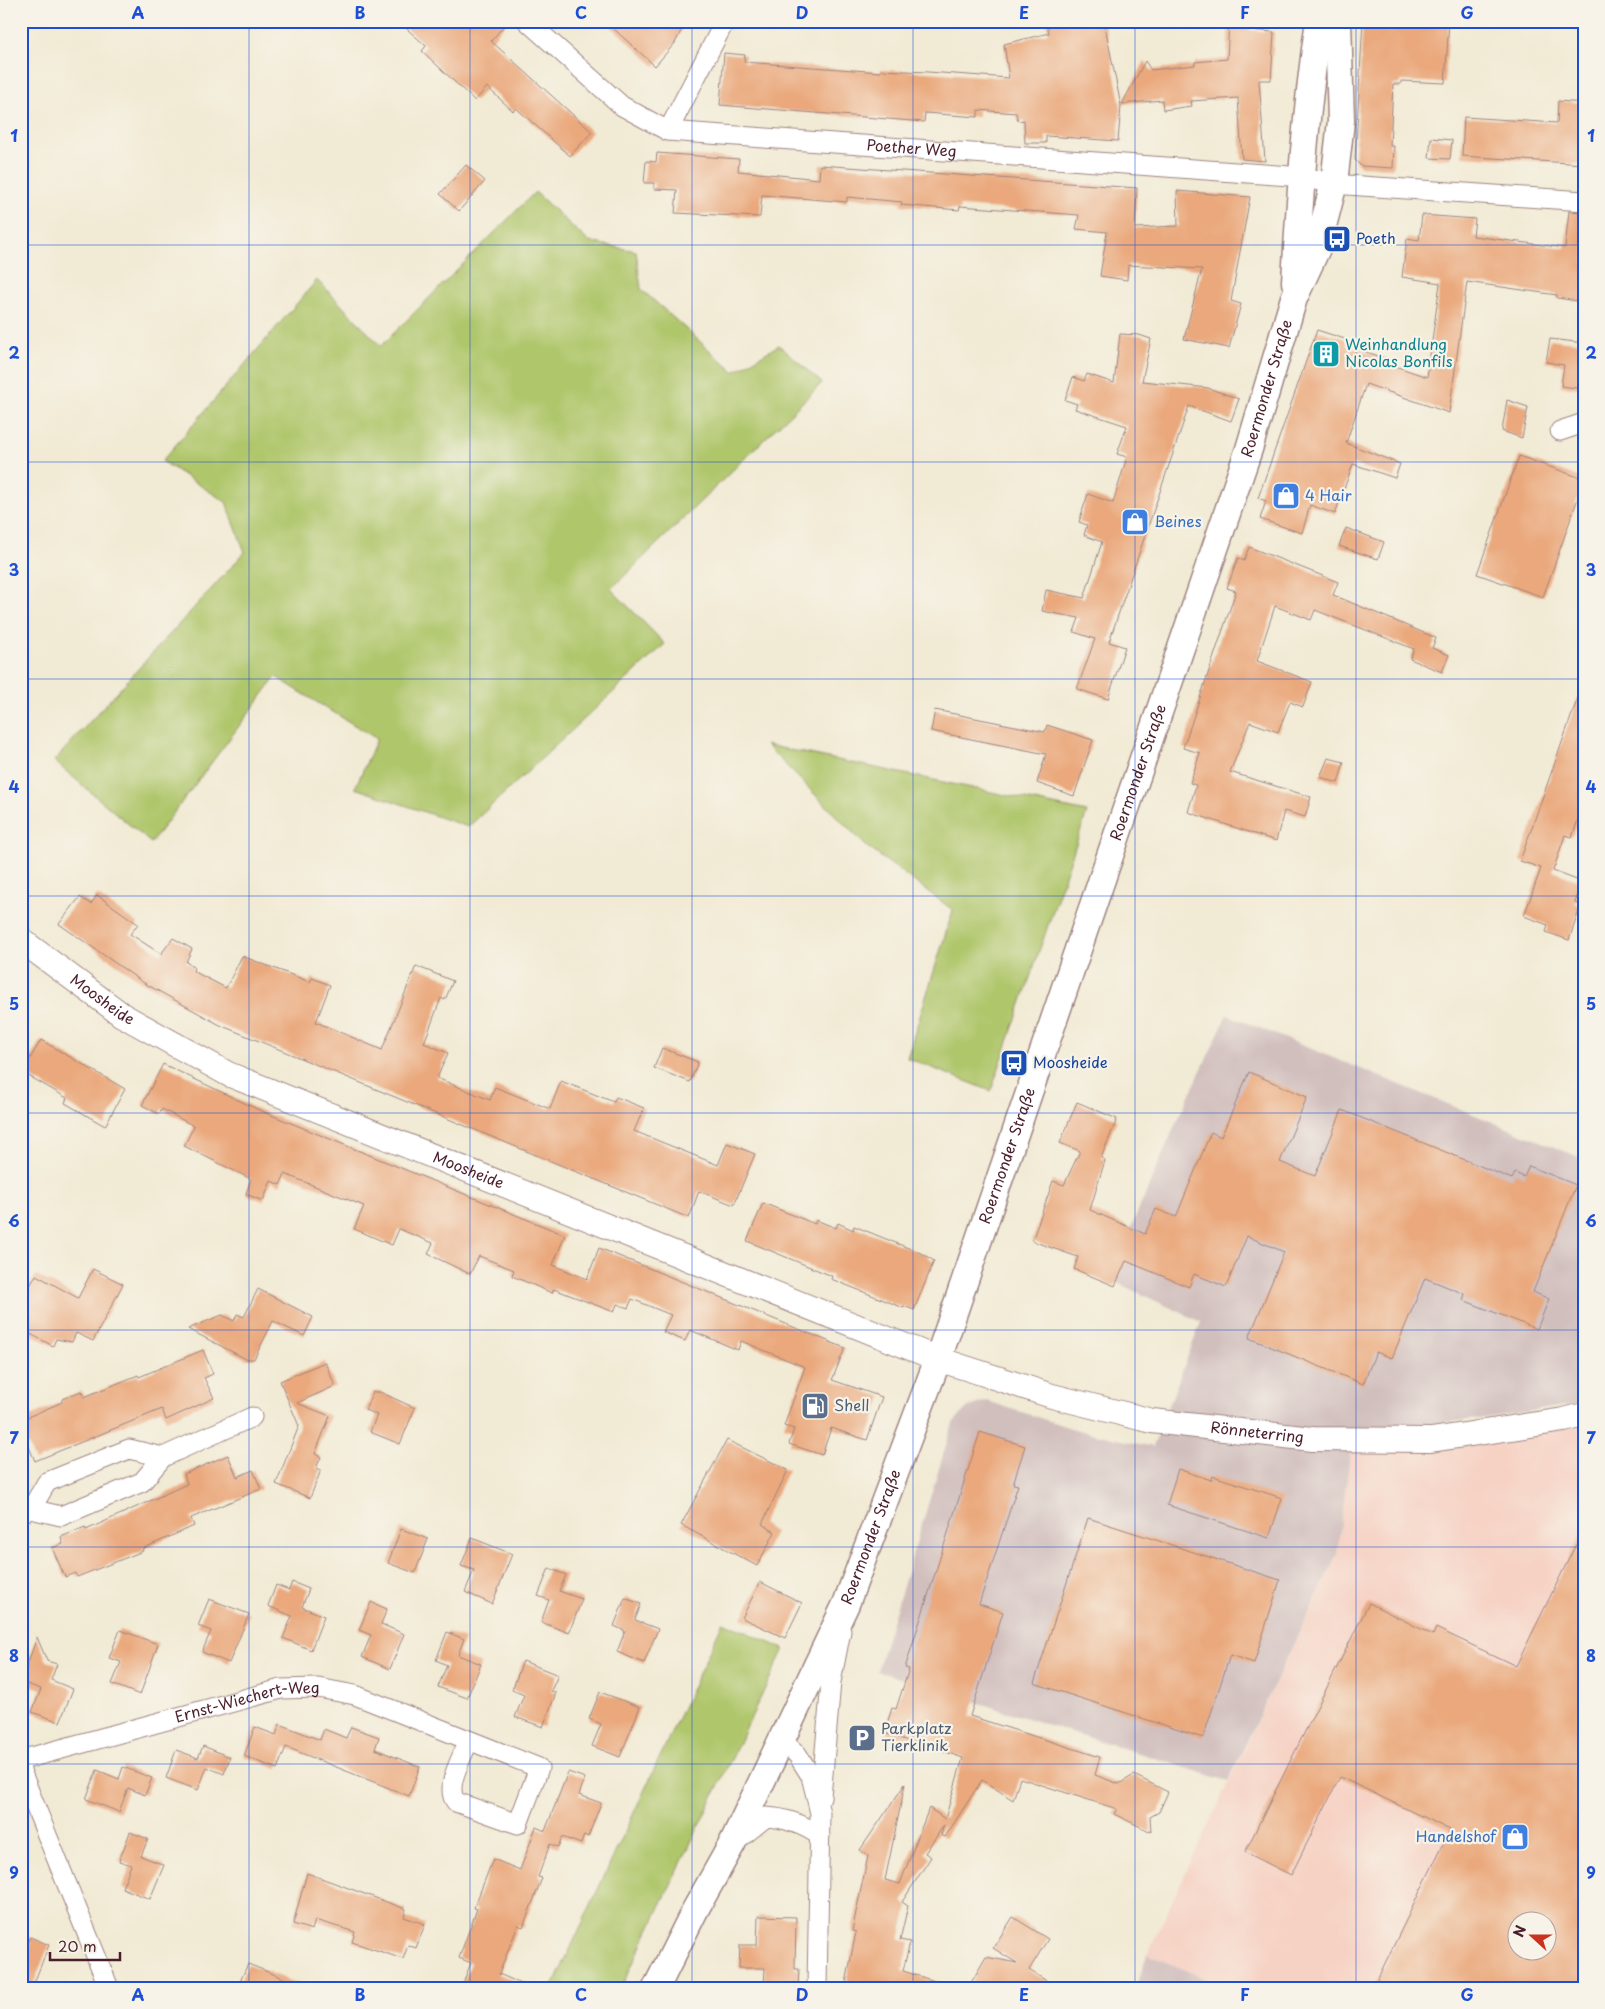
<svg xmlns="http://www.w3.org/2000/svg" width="1605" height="2009" viewBox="0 0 1605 2009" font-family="'Playpen Sans',sans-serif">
<rect width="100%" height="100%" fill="#f7f3e8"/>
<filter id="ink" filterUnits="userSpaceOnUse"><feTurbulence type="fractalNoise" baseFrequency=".02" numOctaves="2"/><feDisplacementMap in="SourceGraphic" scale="10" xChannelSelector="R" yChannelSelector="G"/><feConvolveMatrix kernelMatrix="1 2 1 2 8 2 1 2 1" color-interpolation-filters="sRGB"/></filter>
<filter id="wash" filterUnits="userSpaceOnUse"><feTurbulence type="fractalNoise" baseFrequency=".0096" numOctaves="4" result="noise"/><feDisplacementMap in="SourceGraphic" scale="20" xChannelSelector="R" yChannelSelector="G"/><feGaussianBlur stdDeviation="1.12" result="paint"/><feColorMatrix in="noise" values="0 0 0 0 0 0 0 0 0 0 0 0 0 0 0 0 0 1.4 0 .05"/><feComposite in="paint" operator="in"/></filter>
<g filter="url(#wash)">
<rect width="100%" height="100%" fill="#f1ead4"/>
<!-- built -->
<path fill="#f6d2c4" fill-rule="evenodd" d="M1584,1426V1988H1227L1147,1954L1337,1554L1353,1431ZM1518,1922H1548V1952H1518Z"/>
<!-- industrial -->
<path fill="#d1bfbe" d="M1227,1015L1584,1159V1403L1479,1419L1353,1431L1337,1554L1228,1781L877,1671L953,1423L967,1408L987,1401L1077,1430L1153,1447L1201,1322L1109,1279L1173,1130Z
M1147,1954L1227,1988H1136Z"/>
<!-- green -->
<path fill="#afc66b" stroke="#7c724b" d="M535,192L589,242L636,251L641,289L734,372L779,345L822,383L611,589L665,644L468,827L355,788L377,739L276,677L151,843L54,761L245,552L226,502L162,461L317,280L381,346Z
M766,745L1087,812L991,1091L907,1058L953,910L866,846Z
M723,1622L784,1649L621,1988H552Z"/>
<g id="blocks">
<!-- building -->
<path fill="#eaa87c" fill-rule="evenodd" d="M398,21H508L491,41L592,132L570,156L516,108L513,111L487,87L475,101L422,51L426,46Z
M605,21H686L675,43L655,66Z
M1046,21H1104L1121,106L1118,141L1046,136V143H1025L1024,120L1018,121L1016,113L978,110V117L925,113L924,122L720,105L724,53L745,55L744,62L881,72V70L928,72L1009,78L1004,44L1049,33Z
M1229,21H1250L1249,30L1274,32L1271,80H1259L1265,161L1242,159L1238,98L1191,101L1192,106L1163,110L1162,100L1122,104L1145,61L1151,70L1195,65V62L1227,59Z
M1363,21H1449L1445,83L1401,81V84H1393L1390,146H1394L1393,168L1361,166L1355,160Z
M1558,101L1584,103V164L1462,156L1464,117L1557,123Z
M1431,138L1452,140L1450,159L1429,158Z
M657,153L739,159L738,171L819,179L820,165L1137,188L1135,228L1178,226L1177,191L1250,197L1231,301L1241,304L1229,348L1184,339L1202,269L1128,265L1127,280L1100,276L1107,232L1076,229L1079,215L960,206L959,210L901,205L902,202L847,197V202L762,195L760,217L675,213L677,190L654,189V183H644L646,161L656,162Z
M466,165L485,181L459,211L440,194Z
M1569,211L1584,212V302L1557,298V295L1467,282L1449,413L1366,384L1346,443L1400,464L1395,478L1353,464L1335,514L1310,505L1302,533L1260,519L1266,501L1258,498L1317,330L1348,340L1346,345L1387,359L1386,363L1427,377L1440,283L1402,277L1407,238L1419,240L1422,215L1475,219L1473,236L1565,248Z
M1120,334L1139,335L1151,339L1142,381L1208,388L1239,399L1231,421L1189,406L1109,642L1125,647L1108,699L1077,689L1095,639L1074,632L1079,618L1042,611L1046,590L1084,598L1102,542L1084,535L1087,525L1079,522L1082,512L1088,494L1113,503L1127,457L1117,454L1127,426L1075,409L1077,404L1065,400L1073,377L1084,381L1087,374L1114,383Z
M1550,339L1584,343V389L1561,386L1564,365L1546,362Z
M1507,400L1528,407L1522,438L1502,431Z
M1519,456L1584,479V499L1578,498L1543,597L1477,574Z
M1346,528L1384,542L1378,559L1339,546Z
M1249,547L1338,582L1333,595L1436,638L1432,648L1449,655L1442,672L1410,659L1414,649L1315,610L1311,620L1275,606L1257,661L1312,682L1303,707L1290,702L1278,732L1250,722L1230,772L1311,797L1305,817L1284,811L1276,841L1188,812L1196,785L1190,783L1200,753L1183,748L1236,591L1227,588L1238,558L1244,561Z
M1582,686H1584V803L1572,837L1565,835L1553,871L1582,882L1575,903L1581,905L1569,940L1546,932L1548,925L1524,916L1541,868L1520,861Z
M935,710L1045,732L1047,725L1093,740L1074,796L1037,783L1046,754L931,731Z
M1328,758L1344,762L1338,783L1320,777Z
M97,895L138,924L130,934L161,954L173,938L192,949L186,962L194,967L193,971L226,988L242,956L310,982L312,978L330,985L316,1022L382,1050L416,966L453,981L445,1000L441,998L424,1043L448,1053L437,1078L490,1100L495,1087L550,1109L561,1081L614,1102L616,1097L644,1108L634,1131L718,1165L727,1143L755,1154L734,1205L699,1191L689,1218L220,1025L144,983L59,924L80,897L91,904Z
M41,1040L125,1089L105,1126L65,1103L67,1098L22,1072Z
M662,1048L698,1062L690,1082L654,1068Z
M163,1064L259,1110L565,1235L553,1265L587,1279L599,1248L845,1348L832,1380L882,1397L867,1440L831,1428L822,1455L789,1444L794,1429L784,1426L805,1367L741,1341L738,1350L690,1330L685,1341L663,1332L671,1315L632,1299L628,1308L617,1304L614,1312L554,1289L552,1293L512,1276L514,1270L479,1256L470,1274L428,1254L433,1243L399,1229L392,1245L354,1229L364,1206L285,1174L280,1185L271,1181L263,1201L246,1194L251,1179L184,1146L194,1126L162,1109L159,1114L142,1105Z
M1249,1072L1307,1097L1280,1162L1315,1176L1342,1110L1512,1179L1515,1173L1524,1177L1529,1166L1576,1185L1533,1292L1549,1299L1537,1329L1463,1300L1465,1294L1425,1278L1392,1358L1376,1352L1363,1384L1249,1338L1284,1252L1247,1236L1226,1287L1194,1274L1189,1287L1126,1261L1115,1286L1074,1269L1078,1257L1032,1241L1053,1181L1064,1185L1080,1151L1060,1143L1077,1102L1117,1119L1101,1158L1105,1160L1090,1210L1145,1234L1156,1209L1176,1217L1211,1132L1221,1137Z
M763,1203L815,1224L816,1220L836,1228L838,1223L853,1230L854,1226L923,1254L934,1261L914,1310L904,1306V1308L831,1279L832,1276L747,1241Z
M93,1269L123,1284L93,1341L76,1333L72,1342L56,1339L53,1346L21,1329V1301L36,1275L78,1298Z
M258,1289L313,1317L304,1336L273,1321L254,1359H246L188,1329L222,1315L234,1321L237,1314L244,1317Z
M203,1350L213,1374L204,1378L214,1398L166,1420L162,1409L35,1461L26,1440L21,1442V1420L62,1402V1399L81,1391L84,1397L138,1375L139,1377Z
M325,1362L335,1386L297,1403L330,1416L315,1454L321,1457L316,1468L321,1470L310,1498L276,1484L299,1426L280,1381Z
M373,1392H380L415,1408L400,1444L370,1432L377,1415L365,1410Z
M980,1432L1025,1446L1013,1484L1018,1485L979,1604L1003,1612L970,1716L1100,1757L1095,1775L1119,1784L1134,1775L1168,1792L1159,1812L1150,1817L1151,1832L1114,1814L1117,1809L1020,1778L1013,1800L982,1780L945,1837L941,1835L944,1825L925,1853L931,1857L902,1902L908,1906L900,1940L910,1942L903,1971L944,1984L943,1988H845L856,1932L852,1931L868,1856L860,1850L905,1784L885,1880L900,1884L929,1808L945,1819L963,1758L914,1741V1743L884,1733L892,1708L896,1709L909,1669L905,1668Z
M727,1440L788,1470L762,1524L775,1532L757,1566L681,1525Z
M228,1455L237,1477L253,1470L261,1489L191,1518L194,1526L142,1549L143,1551L77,1577L75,1573L65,1577L52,1548L63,1544L61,1537L85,1527L86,1530L187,1484L184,1474Z
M1178,1469L1211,1480L1213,1476L1282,1498L1269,1538L1167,1505Z
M1088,1518L1280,1580L1254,1663L1230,1655L1203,1738L1034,1683Z
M1584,1528V1988H1373L1450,1830L1340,1777L1291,1875L1245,1852L1369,1603L1433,1635L1436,1628L1516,1666ZM1518,1922H1548V1952H1518Z
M401,1529L428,1539L415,1573L388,1563Z
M472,1538L512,1554L492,1604L465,1592L474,1570L461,1566Z
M549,1568L566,1575L559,1591L582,1599L569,1633L541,1622L549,1600L538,1596Z
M292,1582L309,1589L302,1607L324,1616L311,1650L283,1638L292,1616L268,1606L276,1585L289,1590Z
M760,1582L802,1603L785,1638L742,1618Z
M625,1598L641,1604L635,1620L658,1629L644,1663L617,1652L625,1631L614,1626Z
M209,1599L249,1614L229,1663L202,1652L211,1631L198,1626Z
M371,1602L387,1609L381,1624L404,1634L390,1669L362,1657L371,1635L359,1630Z
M120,1630L158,1644L140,1695L112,1684L121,1662L109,1658Z
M447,1632L464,1639L458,1655L481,1664L467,1698L438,1687L447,1665L436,1660Z
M37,1637L47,1661L57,1664L51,1680L73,1689L60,1722L32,1712L41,1689L21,1682Z
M523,1661L558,1675L551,1691L556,1693L543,1727L515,1717L524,1695L512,1690Z
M600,1692L640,1707L620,1757L592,1746L601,1724L589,1719Z
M280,1724L320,1740L324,1729L346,1738L351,1727L379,1737L375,1749L420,1767L409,1796L286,1747L277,1769L244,1756L255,1727L276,1735Z
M203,1746L230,1757L224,1774L207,1767L198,1790L166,1778L176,1750L198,1758Z
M123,1767L152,1778L145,1795L128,1788L119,1812L86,1799L97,1770L119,1779Z
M568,1772L585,1778L579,1795L601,1803L588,1837L584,1835L581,1844L562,1837L558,1847L550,1844L538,1877L542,1878L523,1927L518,1925L499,1974L531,1988H461L471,1963L459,1958L477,1909L474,1908L493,1859L520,1870L536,1827L545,1831Z
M130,1832L148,1839L141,1856L164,1865L150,1899L122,1888L131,1865L119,1861Z
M307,1873L406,1909L404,1917L425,1924L416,1948L408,1945L403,1959L352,1942L355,1932L315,1920L312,1930L293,1924Z
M758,1916L796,1917L795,1969H799L798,1988H764L765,1968H739L740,1945H757Z
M1013,1917L1048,1939L1029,1970L1058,1988H968L986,1957L1017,1963L993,1948Z
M30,1937L49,1945L32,1988H21V1939L28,1941Z
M248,1964L306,1987V1988H237Z"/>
</g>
</g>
<g filter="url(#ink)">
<use href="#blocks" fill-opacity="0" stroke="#9e8480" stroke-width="1"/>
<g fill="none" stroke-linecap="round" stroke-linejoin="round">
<defs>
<g id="minor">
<path id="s1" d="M527,21L622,106L668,131L1290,176L1347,185L1584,201"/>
<path d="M668,131L725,21"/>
<path d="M1560,431L1584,423"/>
<path d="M31,1509L61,1516L142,1482L163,1457L252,1417"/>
<path d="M21,1513L31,1509L47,1482L129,1449L163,1457"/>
<path d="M783,1742L797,1754L811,1776L820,1813L817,1988"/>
<path id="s2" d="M21,1760L281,1689L318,1688L355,1695L539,1768L518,1824L456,1802C444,1787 462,1758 468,1742"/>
<path d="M21,1771L109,1988"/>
<path d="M821,1797L831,1682L841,1631"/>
<path d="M735,1842L766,1817C787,1818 803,1824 820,1836"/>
</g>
<g id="tertiary">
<path id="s3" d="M21,940L122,1015L228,1074L938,1359L1052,1396L1152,1421L1312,1439L1431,1440L1564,1420L1584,1415"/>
</g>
<g id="secondary">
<path d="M1295,282C1300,194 1306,108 1319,21"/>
<path id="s4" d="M656,1988L695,1910L732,1844L846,1604L938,1359L1249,449L1294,298L1318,246L1334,183L1341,121L1338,21"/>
</g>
</defs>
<!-- minor casing -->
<use href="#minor" stroke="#9e8480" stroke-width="21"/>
<!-- tertiary casing -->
<use href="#tertiary" stroke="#9e8480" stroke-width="26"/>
<!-- secondary casing -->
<use href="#secondary" stroke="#9e8480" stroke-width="29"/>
<!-- minor -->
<use href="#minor" stroke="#fff" stroke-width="19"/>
<!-- tertiary -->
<use href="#tertiary" stroke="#fff" stroke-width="24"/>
<!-- secondary -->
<use href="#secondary" stroke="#fff" stroke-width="26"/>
</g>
</g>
<!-- grid -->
<path fill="none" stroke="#1d4ed8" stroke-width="1" stroke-opacity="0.55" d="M249,21V1988M470,21V1988M692,21V1988M913,21V1988M1135,21V1988M1356,21V1988M21,245H1584M21,462H1584M21,679H1584M21,896H1584M21,1113H1584M21,1330H1584M21,1547H1584M21,1764H1584"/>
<!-- icons -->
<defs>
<symbol id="bus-square" viewBox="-11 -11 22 22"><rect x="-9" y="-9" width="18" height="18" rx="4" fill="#1a4fb4" stroke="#f7f3e8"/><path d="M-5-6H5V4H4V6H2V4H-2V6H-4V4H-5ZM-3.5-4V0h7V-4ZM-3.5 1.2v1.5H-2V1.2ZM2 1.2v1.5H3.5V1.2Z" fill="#fff"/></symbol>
<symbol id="building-square" viewBox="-11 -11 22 22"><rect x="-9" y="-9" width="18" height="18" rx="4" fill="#0f9aa8" stroke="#f7f3e8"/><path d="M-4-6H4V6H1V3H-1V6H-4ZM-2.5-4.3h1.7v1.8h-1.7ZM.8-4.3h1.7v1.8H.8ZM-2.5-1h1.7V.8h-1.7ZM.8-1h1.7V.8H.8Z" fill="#fff"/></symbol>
<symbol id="shop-square" viewBox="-11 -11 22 22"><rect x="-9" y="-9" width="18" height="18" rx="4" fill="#3f7fe0" stroke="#f7f3e8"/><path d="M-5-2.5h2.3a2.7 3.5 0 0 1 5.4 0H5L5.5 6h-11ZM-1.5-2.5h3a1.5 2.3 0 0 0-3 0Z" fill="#fff"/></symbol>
<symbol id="fuel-square" viewBox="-11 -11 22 22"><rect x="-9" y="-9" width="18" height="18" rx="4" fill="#5c6f8a" stroke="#f7f3e8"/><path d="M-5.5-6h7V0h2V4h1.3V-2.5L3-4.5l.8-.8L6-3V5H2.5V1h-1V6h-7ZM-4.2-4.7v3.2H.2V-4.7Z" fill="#fff"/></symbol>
<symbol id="parking-square" viewBox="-11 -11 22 22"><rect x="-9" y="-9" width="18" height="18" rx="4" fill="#5c6f8a" stroke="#f7f3e8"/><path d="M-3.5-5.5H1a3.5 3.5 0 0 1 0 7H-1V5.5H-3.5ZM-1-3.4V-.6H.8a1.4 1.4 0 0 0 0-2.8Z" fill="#fff"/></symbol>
</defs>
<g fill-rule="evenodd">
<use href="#bus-square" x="1321" y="223" width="32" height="32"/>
<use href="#building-square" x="1310" y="338" width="32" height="32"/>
<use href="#shop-square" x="1270" y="480" width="32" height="32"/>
<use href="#shop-square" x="1119" y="506" width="32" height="32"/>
<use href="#bus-square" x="998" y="1047" width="32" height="32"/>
<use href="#fuel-square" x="799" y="1390" width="32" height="32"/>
<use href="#parking-square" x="846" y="1722" width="32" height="32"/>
<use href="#shop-square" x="1499" y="1821" width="32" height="32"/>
</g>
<g text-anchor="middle" stroke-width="4.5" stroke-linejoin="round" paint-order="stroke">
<!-- street labels -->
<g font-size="15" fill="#4a1f2b" stroke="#f7f3e8">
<text dy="5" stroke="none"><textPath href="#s1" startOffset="424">Poether Weg</textPath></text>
<text dy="5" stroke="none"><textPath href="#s4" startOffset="1715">Roermonder Straße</textPath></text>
<text dy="5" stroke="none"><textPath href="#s4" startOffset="1310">Roermonder Straße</textPath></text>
<text dy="5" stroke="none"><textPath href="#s3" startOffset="101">Moosheide</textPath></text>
<text dy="5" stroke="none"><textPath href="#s4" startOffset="905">Roermonder Straße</textPath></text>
<text dy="5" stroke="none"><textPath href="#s3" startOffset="506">Moosheide</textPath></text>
<text dy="5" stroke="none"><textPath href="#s3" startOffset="1341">Rönneterring</textPath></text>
<text dy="5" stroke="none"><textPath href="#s4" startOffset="500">Roermonder Straße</textPath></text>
<text dy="5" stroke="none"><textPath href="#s2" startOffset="234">Ernst-Wiechert-Weg</textPath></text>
</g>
<!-- transit labels -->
<g font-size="15" fill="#164399" stroke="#f7f3e8" text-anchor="start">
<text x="1356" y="244">Poeth</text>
<text x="1033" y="1068">Moosheide</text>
</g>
<!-- culture labels -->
<g font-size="15" fill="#0d838f" stroke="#f7f3e8" text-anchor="start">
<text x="1345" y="350">Weinhandlung<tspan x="1345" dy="17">Nicolas Bonfils</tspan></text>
</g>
<!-- shop labels -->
<g font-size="15" fill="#366cbe" stroke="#f7f3e8" text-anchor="start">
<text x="1305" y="501">4 Hair</text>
<text x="1154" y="527">Beines</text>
<text x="1496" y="1842" text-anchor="end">Handelshof</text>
</g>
<!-- service labels -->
<g font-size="15" fill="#4e5e75" stroke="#f7f3e8" text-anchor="start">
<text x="834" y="1411">Shell</text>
<text x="881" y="1734">Parkplatz<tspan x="881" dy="17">Tierklinik</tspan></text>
</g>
</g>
<!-- margin -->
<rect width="1605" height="2009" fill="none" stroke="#f7f3e8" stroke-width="55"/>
<!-- north arrow -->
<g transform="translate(1532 1936) rotate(291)"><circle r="24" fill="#f7f3e8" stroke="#b29e9c"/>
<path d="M0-4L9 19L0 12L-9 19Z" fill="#c8321e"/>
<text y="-8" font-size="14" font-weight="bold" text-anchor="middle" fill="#4a1f2b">N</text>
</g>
<!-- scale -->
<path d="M50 1952v8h70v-8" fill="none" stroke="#4a1f2b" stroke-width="2.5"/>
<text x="58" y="1952" font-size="15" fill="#4a1f2b" stroke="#f7f3e8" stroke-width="4" paint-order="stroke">20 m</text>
<rect x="28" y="28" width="1550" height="1954" fill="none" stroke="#1d4ed8" stroke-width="2"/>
<g font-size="16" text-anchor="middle" font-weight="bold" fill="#1d4ed8">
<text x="138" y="19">A</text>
<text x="360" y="19">B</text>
<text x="581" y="19">C</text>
<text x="802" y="19">D</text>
<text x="1024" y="19">E</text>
<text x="1245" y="19">F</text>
<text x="1467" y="19">G</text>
<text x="14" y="142">1</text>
<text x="1591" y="142">1</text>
<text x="14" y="359">2</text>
<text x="1591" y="359">2</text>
<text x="14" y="576">3</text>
<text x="1591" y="576">3</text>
<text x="14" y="793">4</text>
<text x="1591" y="793">4</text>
<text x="14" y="1010">5</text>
<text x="1591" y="1010">5</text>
<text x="14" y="1227">6</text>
<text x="1591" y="1227">6</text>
<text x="14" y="1444">7</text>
<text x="1591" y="1444">7</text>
<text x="14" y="1662">8</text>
<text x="1591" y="1662">8</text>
<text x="14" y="1879">9</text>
<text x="1591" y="1879">9</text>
<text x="138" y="2001">A</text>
<text x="360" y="2001">B</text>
<text x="581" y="2001">C</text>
<text x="802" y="2001">D</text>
<text x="1024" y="2001">E</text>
<text x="1245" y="2001">F</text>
<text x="1467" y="2001">G</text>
</g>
</svg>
